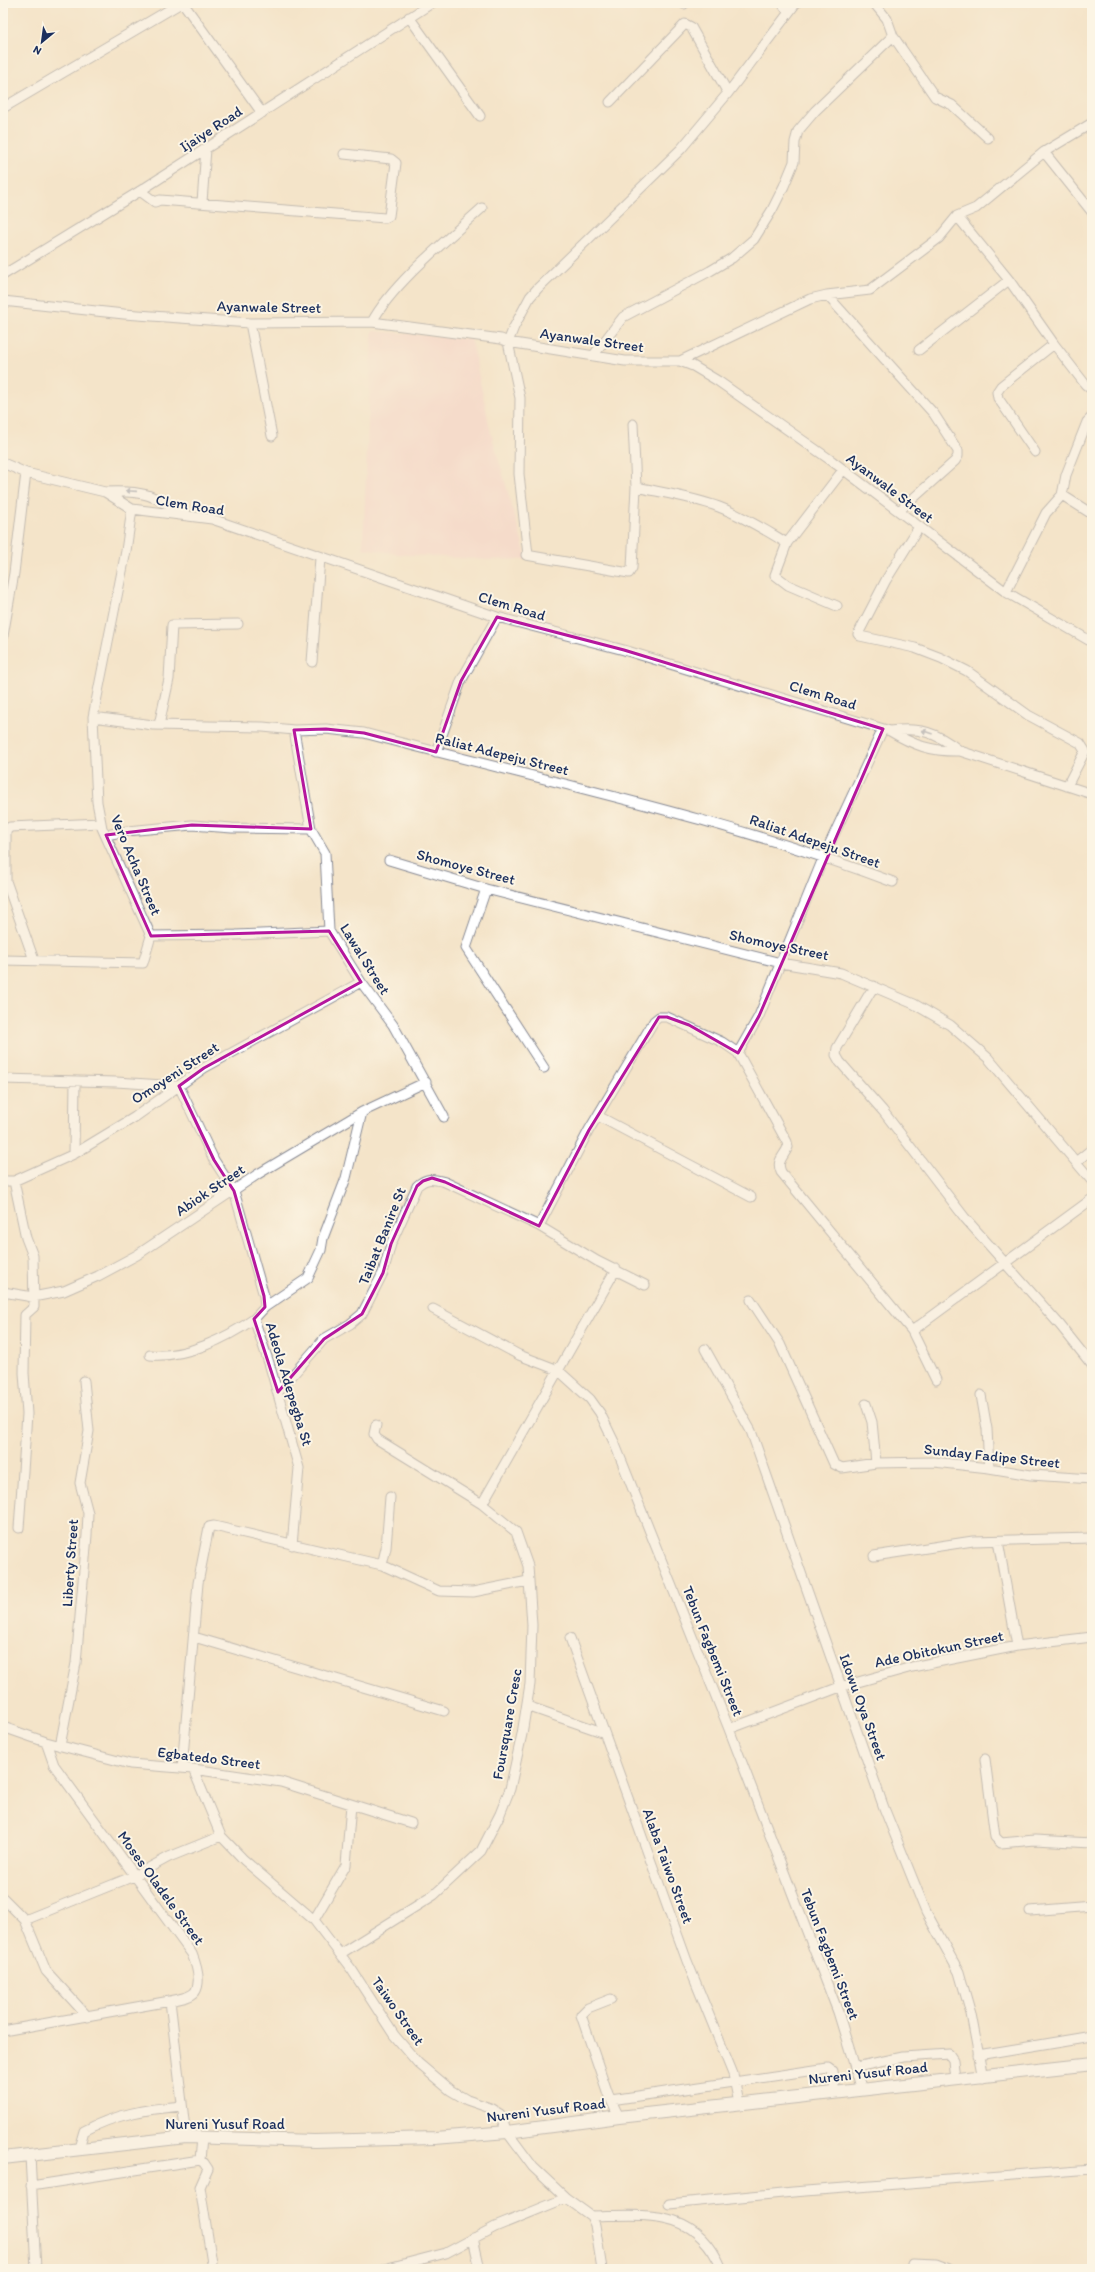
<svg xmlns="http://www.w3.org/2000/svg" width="1095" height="2272" viewBox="0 0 1095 2272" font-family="Itim,sans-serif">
<rect width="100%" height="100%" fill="#fcf5e5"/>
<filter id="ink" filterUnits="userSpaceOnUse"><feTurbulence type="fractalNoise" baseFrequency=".025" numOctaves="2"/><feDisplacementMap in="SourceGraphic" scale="8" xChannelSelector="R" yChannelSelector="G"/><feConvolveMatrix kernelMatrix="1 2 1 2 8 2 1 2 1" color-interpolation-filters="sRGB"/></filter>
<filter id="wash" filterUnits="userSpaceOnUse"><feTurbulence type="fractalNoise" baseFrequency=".012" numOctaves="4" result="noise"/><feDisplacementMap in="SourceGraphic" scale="16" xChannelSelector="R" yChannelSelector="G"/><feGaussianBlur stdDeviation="0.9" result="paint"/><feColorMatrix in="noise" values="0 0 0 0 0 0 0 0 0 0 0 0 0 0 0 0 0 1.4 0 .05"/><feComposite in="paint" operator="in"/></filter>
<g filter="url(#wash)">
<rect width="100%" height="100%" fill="#f4e4c9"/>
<!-- built -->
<path fill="#f7d0cc" d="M372,331L471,339L491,433L527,559L489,560L396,554L363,548Z"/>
</g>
<g filter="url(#ink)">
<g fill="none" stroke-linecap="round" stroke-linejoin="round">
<defs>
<path id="minor" d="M183,3L262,113
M782,3L788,12
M874,3L887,19L893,36L935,97L952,105L988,138
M684,4L685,3
M409,17L480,116
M610,102L685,24L691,27L728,93
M3,108L181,3
M1044,152L1092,212
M140,191L155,202L160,200L385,218L389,216L396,163L391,159L344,154
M202,202L206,149
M957,216L1009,280L1054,344L1085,384L1092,390
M3,275L140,191L432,3
M827,295L934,414L958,451V456L955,461L899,511
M3,301L124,314L250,323L372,322L501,339L508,342L625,361H680L693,366L718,381L832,461L1006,592L1092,642
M372,322C393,283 449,238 482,208
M250,323L272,436
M919,350L1009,280
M593,356L623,317L710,271L732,258L754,239L772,210L784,186L794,162L795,142L798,131L815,111L893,36
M680,361L810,299L827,295L870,290L939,238L957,216L976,208L1044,152L1092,123
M633,424L636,487L632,568L629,573L526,555H528L519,474L520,398L508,342L514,327L530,297L538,288L681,149L728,93L796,3
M1035,452L998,398L997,392L1001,386L1054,344
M3,463L26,473L105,492L132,509L212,519L497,617L624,650L890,731C913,745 932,752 960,751L1092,794
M636,487C664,493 692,497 719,507C743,516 765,530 787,543
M105,492C145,490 152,495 187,515
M1062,495L1092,514
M132,509L126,551L93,717L97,802L102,828L151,936L236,935L329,931
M919,527L886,580L858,634L860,636L915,648L941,658L967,671L1028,715L1080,743L1085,751L1067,786
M1006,592L1046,513L1062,495L1066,475L1087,422L1092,417
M837,606L788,585L775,575L787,543L843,470
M3,636L14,573L26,473
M312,662L320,558
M93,717L153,725L263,727L294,730L326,729L364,733C541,780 721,817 893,882
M159,725L169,679L172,625L238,624
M294,730L311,829L325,853L329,931L361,982L393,1025L444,1117
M890,731C920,727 936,732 960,751
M436,752L461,681L497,617
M106,835L127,831L192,825L232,828L311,829
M389,860L486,889L781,963L841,973L914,1004L950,1025L988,1058L1092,1181
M486,889L466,948L544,1068
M3,960L143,963L151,936
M34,960L6,881V831L10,827L101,823
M874,986L837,1048L836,1055L840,1062L883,1111L965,1218L1060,1325L1092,1365
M738,1053L759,1016L824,856L883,729
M3,1079L116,1082L179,1086L214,1160L234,1191L264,1296L265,1307L254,1319L269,1363L299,1468L292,1545
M598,1116L751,1197
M74,1154L75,1081
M1077,1161L1092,1149
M3,1181H14L74,1154L135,1117L204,1068L361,982
M14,1181L26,1238L33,1256L34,1307L25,1315L24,1373L27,1414L19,1528
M539,1226L589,1130L654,1021L659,1017H667L722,1042L738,1053L787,1142L788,1147C783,1158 776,1161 781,1172L912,1331L936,1380
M3,1292L33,1297L64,1291L98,1276L137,1255L258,1174L362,1112L426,1082
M751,1300L780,1344L834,1464L842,1468L876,1463L934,1462L989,1468L1031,1475L1092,1479
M265,1307L308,1278L321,1250L323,1238L346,1178L362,1112
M433,1309L519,1355L558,1370L590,1399L600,1413L614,1442L729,1729L838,2012L862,2090
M912,1331L1092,1199
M705,1349L751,1431L884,1808L926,1912L959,1972L971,2014L983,2078
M150,1355C186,1358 225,1339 254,1319
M278,1392L324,1339L350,1324L362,1314L383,1273L391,1244L417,1186C427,1177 433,1179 445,1182L539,1226L597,1261L645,1285
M981,1395L987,1429L989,1468
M866,1404L872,1422L876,1463
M482,1504L616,1269
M998,1541L1017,1646
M874,1556L973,1541L1092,1538
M382,1565L386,1548L390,1497
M194,1637L444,1711
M570,1638L687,1961L733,2074L739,2103
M527,1706L602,1732
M3,1727L46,1742L130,1764L193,1769L281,1782L411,1823
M729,1729L840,1687L912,1667L1017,1646L1092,1637
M60,1746L76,1663L87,1535L88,1513L80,1483L89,1431L84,1381
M985,1759L995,1837L1001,1843L1035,1840L1092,1843
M182,1768L198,1583L209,1527L214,1526L382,1565L439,1591L473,1592L528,1581
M193,1769L221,1836L244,1860L314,1920L352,1970L394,2035L418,2063L450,2090L467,2100L490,2108L500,2114L507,2132L533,2167L566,2198L591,2216L595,2225L602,2269
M3,1898L25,1920L46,1971L88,2017
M1030,1911L1092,1906
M25,1920L134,1876L169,1857L221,1836
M314,1920L346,1865L351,1805
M340,1954L434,1895L481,1851L500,1814L510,1789L522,1734L530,1684L532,1625L528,1566L516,1532L482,1504L377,1439L374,1434L376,1425
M611,1999L588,2008L581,2015L608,2094L619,2117
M170,2001L186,2137
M3,2031L170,2001C177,1999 190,1998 195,1992C202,1982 196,1964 192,1954L54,1765L46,1742
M978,2055L1092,2036
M856,2067L903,2057L949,2054L953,2060L955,2080
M611,2100L828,2068L832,2071L835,2093
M79,2148L84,2131C116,2114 146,2109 182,2106
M30,2156L36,2269
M200,2160L202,2138
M31,2186L200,2160L204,2163L208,2169L200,2187L212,2263
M669,2204L793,2192L1092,2169
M591,2216C648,2215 696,2207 722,2269
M473,2238L480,2269
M912,2263L936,2264L949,2269
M384,2269L446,2253L495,2227L566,2198"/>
<path id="tertiary" d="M3,2158L186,2137L314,2141L435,2138L507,2132L619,2117L1092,2064"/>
</defs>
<!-- minor casing -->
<use href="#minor" stroke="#888a94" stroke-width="11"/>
<!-- tertiary casing -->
<use href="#tertiary" stroke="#888a94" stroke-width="14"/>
<!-- minor -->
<use href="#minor" stroke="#fff" stroke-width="9"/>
<!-- tertiary -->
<use href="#tertiary" stroke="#fff" stroke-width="12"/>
</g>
<!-- one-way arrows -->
<defs><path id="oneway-solid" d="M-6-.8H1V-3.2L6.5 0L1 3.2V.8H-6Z"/></defs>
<g fill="#8d97ae">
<use href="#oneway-solid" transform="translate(131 491) rotate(-176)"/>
<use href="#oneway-solid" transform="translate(927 732) rotate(-161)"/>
</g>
</g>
<!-- marked area -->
<path d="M0 0H1095V2272H0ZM497,617L624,650L883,729L759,1016L738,1053L689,1025L667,1017H659L589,1130L539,1226L445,1182L432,1178L423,1181L417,1186L391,1244L383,1273L362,1314L324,1339L278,1392L254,1319L265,1307L264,1296L234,1191L214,1160L179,1086L204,1068L361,982L329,931L151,936L106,835L192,825L311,829L294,730L326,729L364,733L436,752L461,681Z" fill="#f4e4c9" fill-opacity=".55" fill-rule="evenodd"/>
<path fill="none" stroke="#b5179e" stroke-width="3" stroke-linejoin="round" d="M497,617L624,650L883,729L759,1016L738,1053L689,1025L667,1017H659L589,1130L539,1226L445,1182L432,1178L423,1181L417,1186L391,1244L383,1273L362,1314L324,1339L278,1392L254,1319L265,1307L264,1296L234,1191L214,1160L179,1086L204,1068L361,982L329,931L151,936L106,835L192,825L311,829L294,730L326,729L364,733L436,752L461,681Z"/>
<g text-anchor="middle" stroke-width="4" stroke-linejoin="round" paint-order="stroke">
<!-- street labels -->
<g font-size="15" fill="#1b2f5e" stroke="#fcf5e5">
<text transform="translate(211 129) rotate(-33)" y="5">Ijaiye Road</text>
<text transform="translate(269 307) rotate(1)" y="5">Ayanwale Street</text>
<text transform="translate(592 340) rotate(8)" y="5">Ayanwale Street</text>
<text transform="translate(890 488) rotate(37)" y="5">Ayanwale Street</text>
<text transform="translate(190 505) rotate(9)" y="5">Clem Road</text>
<text transform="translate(512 606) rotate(17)" y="5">Clem Road</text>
<text transform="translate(823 695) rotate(17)" y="5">Clem Road</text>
<text transform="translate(502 754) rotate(14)" y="5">Raliat Adepeju Street</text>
<text transform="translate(815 841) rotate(19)" y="5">Raliat Adepeju Street</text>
<text transform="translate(136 865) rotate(67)" y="5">Vero Acha Street</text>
<text transform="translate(466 867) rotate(15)" y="5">Shomoye Street</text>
<text transform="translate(779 945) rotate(12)" y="5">Shomoye Street</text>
<text transform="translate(365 959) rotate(58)" y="5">Lawal Street</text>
<text transform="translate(175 1073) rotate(-33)" y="5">Omoyeni Street</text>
<text transform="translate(210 1190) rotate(-34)" y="5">Abiok Street</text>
<text transform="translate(382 1236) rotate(-68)" y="5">Taibat Banire St</text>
<text transform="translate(289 1384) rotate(73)" y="5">Adeola Adepegba St</text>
<text transform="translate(992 1456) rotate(6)" y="5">Sunday Fadipe Street</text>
<text transform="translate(70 1563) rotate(-86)" y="5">Liberty Street</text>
<text transform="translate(939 1649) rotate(-12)" y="5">Ade Obitokun Street</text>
<text transform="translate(713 1651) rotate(68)" y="5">Tebun Fagbemi Street</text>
<text transform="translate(863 1707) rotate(70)" y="5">Idowu Oya Street</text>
<text transform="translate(507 1724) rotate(-80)" y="5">Foursquare Cresc</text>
<text transform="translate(209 1758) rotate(7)" y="5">Egbatedo Street</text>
<text transform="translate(668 1866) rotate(70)" y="5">Alaba Taiwo Street</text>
<text transform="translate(161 1888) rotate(54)" y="5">Moses Oladele Street</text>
<text transform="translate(830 1954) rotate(69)" y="5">Tebun Fagbemi Street</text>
<text transform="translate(398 2011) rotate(55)" y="5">Taiwo Street</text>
<text transform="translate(868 2073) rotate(-6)" y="5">Nureni Yusuf Road</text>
<text transform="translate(546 2110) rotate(-7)" y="5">Nureni Yusuf Road</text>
<text x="225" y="2129">Nureni Yusuf Road</text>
</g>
</g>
<!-- margin -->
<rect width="1095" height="2272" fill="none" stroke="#fcf5e5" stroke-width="16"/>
<!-- north arrow -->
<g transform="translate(42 42) rotate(209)" stroke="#fcf5e5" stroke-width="3" paint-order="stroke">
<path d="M0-3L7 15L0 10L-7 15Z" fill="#1b2f5e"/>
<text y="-6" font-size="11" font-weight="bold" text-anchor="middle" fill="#1b2f5e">N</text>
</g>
</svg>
